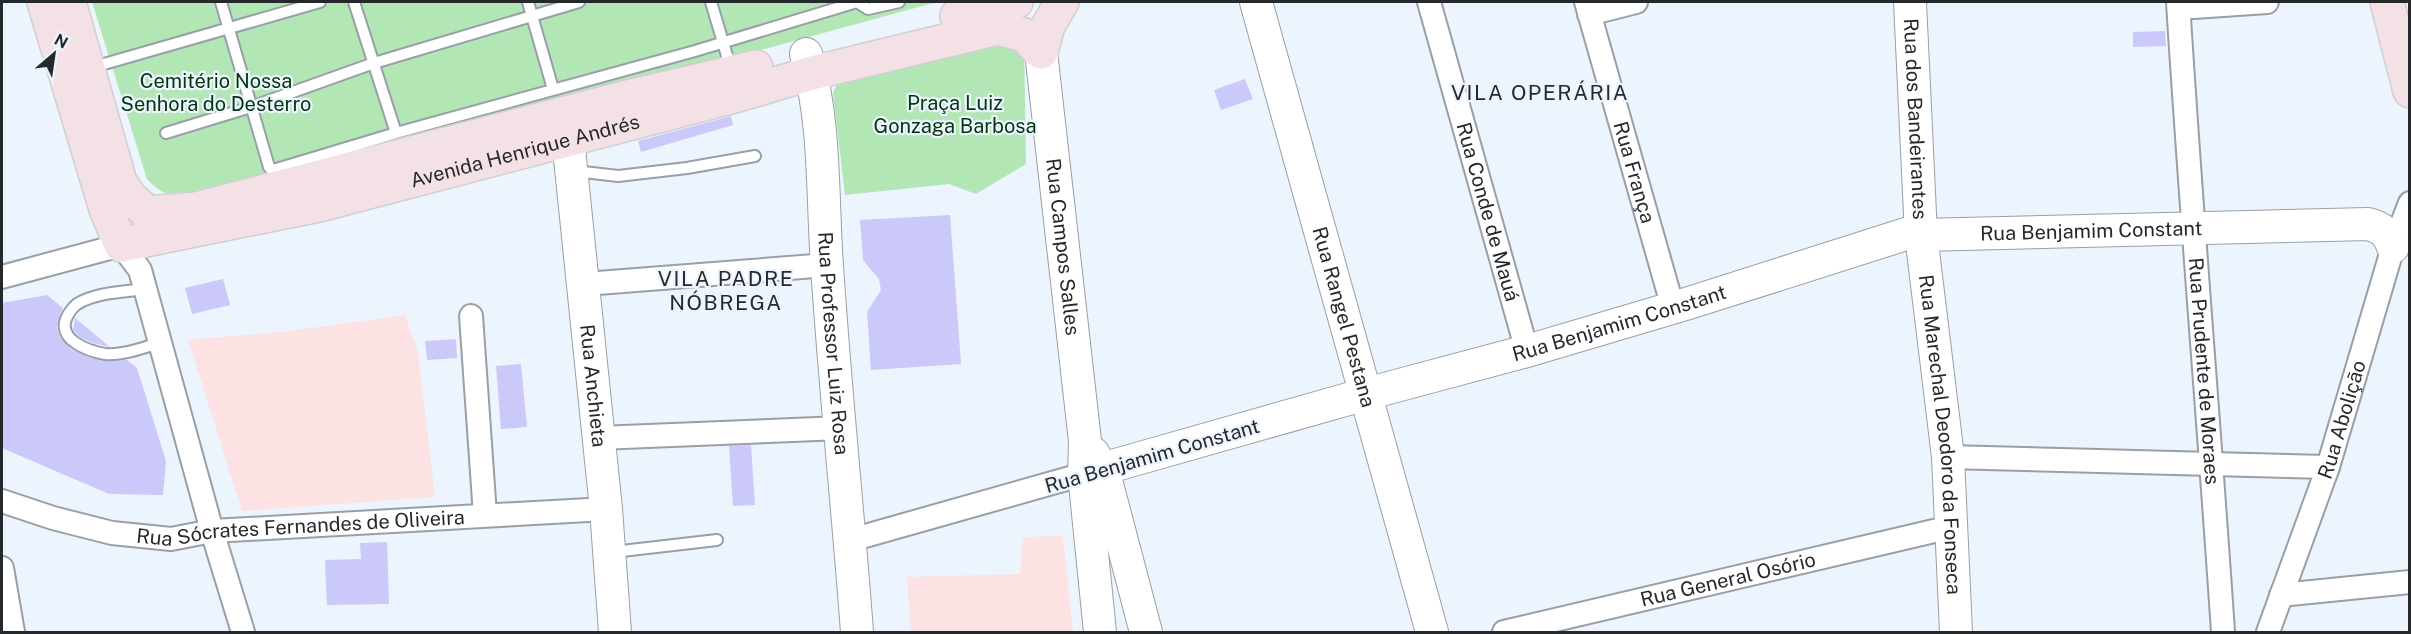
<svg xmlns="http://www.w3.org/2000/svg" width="2411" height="634" viewBox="0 0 2411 634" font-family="'Public Sans',sans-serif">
<rect width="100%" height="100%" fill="#ecf4fd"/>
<!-- medical -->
<path fill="#fde2e3" d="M405,315L418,352L435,497L242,511L188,340L290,331Z
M1063,536L1073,632H911L907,577L1020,574L1023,537Z"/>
<!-- green -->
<path fill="#b2e6b5" d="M92,2H937L728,59L189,195C167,196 162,194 147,179Z
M1024,38L1026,164L976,194L949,184L845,195L833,93L839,80Z"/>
<!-- building -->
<path fill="#cbc9fa" d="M2165,31L2166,46L2133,47V32Z
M1245,79L1253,99L1221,110L1214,90Z
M731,116L733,125L641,152L638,141Z
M950,215L961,364L871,370L867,312L881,290L879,279L863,260L860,220Z
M223,279L230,305L192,314L185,288Z
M47,295L63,308L59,317L57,328L60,337L71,349L88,357L104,361L127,360L137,368L166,461L163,495L109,494L2,448V303Z
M75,318L110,347L93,343L80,337L73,330Z
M456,339L457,358L427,360L425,341Z
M521,364L527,427L501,429L496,366Z
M751,445L755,505L733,506L729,446Z
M387,542L389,604L327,605L325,560L361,559L360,543Z"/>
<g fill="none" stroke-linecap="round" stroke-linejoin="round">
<defs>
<path id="lane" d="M221,2L269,167L273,170L396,133L695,51L857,2
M354,2L396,133
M528,2L553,89
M711,2L728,59
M857,2L868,9L899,2
M90,68L320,2
M166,133L251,107L374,63L579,2
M575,171L618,176L687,168L755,156
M145,289C124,292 96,292 77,304C73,307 68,314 66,319C58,340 88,351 105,354C122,356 144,347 160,343
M613,552L717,540"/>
<g id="street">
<path id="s1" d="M1429,2L1527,351"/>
<path id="s2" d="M1586,2L1673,308"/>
<path id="s3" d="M2178,2C2191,212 2209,422 2223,632"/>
<path d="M2179,8L2267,2"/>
<path d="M1589,14L1636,2"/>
<path d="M2,277L121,245L140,270L212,531L243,632"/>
<path d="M585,284L827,265"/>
<path d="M471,316L485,515"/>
<path d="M599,438L841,428"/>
<path d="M1948,457L2328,467"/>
<path id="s4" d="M2,501L53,518L112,533L171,539L212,531L606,509"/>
<path d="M851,540L1084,474"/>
<path d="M2,568L13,632"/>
<path d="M2281,595L2410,582"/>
<path id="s5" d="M1504,632L1951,527"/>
<path id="s6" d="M2268,632L2328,467L2393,247L2410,203"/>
</g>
<g id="secondary">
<path id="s7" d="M1256,2L1432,632"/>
<path id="s8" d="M1910,2L1921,235L1948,457L1956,632"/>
<path id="s9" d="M1041,52L1085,441L1084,474L1100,632"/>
<path id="s10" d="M806,54C826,123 822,196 827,266C835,388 848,510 857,632"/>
<path id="s11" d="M568,139L606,509L615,632"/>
<path d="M1093,453L1103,469L1146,632"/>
<path id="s12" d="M1084,474L1366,394L1527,351L1689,303L1909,233L1921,235L2368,224C2383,228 2388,233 2393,247"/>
</g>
<g id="primary">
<path id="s13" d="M44,2L106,209L121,245L319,205L738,95L812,73L998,28L1024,35L1041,52L1048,26L1062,2"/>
<path d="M69,2L120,182L130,197L148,213L155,233"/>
<path d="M2387,2L2410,91"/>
<path d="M957,16L1016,2"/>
<path d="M148,213L196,209L632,96L756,67"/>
</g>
</defs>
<!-- lane casing -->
<use href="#lane" stroke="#989fa7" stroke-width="14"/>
<!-- street casing -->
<use href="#street" stroke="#989fa7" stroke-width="26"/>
<!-- secondary casing -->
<use href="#secondary" stroke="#989fa7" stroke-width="34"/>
<!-- primary casing -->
<use href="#primary" stroke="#cfd0d1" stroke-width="36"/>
<!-- lane -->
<use href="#lane" stroke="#fff" stroke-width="10"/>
<!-- street -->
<use href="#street" stroke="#fff" stroke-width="22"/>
<!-- secondary -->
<use href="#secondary" stroke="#fff" stroke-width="32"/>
<!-- primary -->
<use href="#primary" stroke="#f4e1e5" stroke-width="33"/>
</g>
<g text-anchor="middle" stroke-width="4.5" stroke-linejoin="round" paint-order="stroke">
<!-- park labels -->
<g font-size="20" fill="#01360d" stroke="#ecf4fd">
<text x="216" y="88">Cemitério Nossa<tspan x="216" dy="23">Senhora do Desterro</tspan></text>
<text x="955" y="110">Praça Luiz<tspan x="955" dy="23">Gonzaga Barbosa</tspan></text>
</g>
<!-- street labels -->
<g font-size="20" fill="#26292c" stroke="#ecf4fd">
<text dy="7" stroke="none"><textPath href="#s8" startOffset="117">Rua dos Bandeirantes</textPath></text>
<text dy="7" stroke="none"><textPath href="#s13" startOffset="670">Avenida Henrique Andrés</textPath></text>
<text dy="7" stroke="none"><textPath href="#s2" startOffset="177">Rua França</textPath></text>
<text dy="7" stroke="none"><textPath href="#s1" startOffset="218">Rua Conde de Mauá</textPath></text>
<text dy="7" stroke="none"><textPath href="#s12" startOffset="1042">Rua Benjamim Constant</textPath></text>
<text dy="7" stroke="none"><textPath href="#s9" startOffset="196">Rua Campos Salles</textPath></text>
<text dy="7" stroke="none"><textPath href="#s7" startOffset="327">Rua Rangel Pestana</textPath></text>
<text dy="7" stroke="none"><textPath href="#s12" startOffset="556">Rua Benjamim Constant</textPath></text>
<text dy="7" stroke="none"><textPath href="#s10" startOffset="291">Rua Professor Luiz Rosa</textPath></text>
<text dy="7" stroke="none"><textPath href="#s3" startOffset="370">Rua Prudente de Moraes</textPath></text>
<text dy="7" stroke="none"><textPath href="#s11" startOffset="248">Rua Anchieta</textPath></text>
<text dy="7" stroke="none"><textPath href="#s6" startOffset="225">Rua Abolição</textPath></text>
<text dy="7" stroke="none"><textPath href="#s8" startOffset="434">Rua Marechal Deodoro da Fonseca</textPath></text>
<text transform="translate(1152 456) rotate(-16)" y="7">Rua Benjamim Constant</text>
<text dy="7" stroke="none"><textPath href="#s4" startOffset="304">Rua Sócrates Fernandes de Oliveira</textPath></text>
<text dy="7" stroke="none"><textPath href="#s5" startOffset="230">Rua General Osório</textPath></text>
</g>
<!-- neighbourhood labels -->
<g font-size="21" letter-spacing="1.5" fill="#26292c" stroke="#ecf4fd">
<text x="1540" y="100">VILA OPERÁRIA</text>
<text x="726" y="286">VILA PADRE<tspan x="726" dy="24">NÓBREGA</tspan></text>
</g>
</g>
<!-- border -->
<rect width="2411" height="634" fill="none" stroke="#26292c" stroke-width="6"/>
<!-- north arrow -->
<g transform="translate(54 54) rotate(29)" stroke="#ecf4fd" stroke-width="4.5" paint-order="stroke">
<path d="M0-4.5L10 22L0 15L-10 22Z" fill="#26292c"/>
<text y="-9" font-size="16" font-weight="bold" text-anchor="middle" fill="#26292c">N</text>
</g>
</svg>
